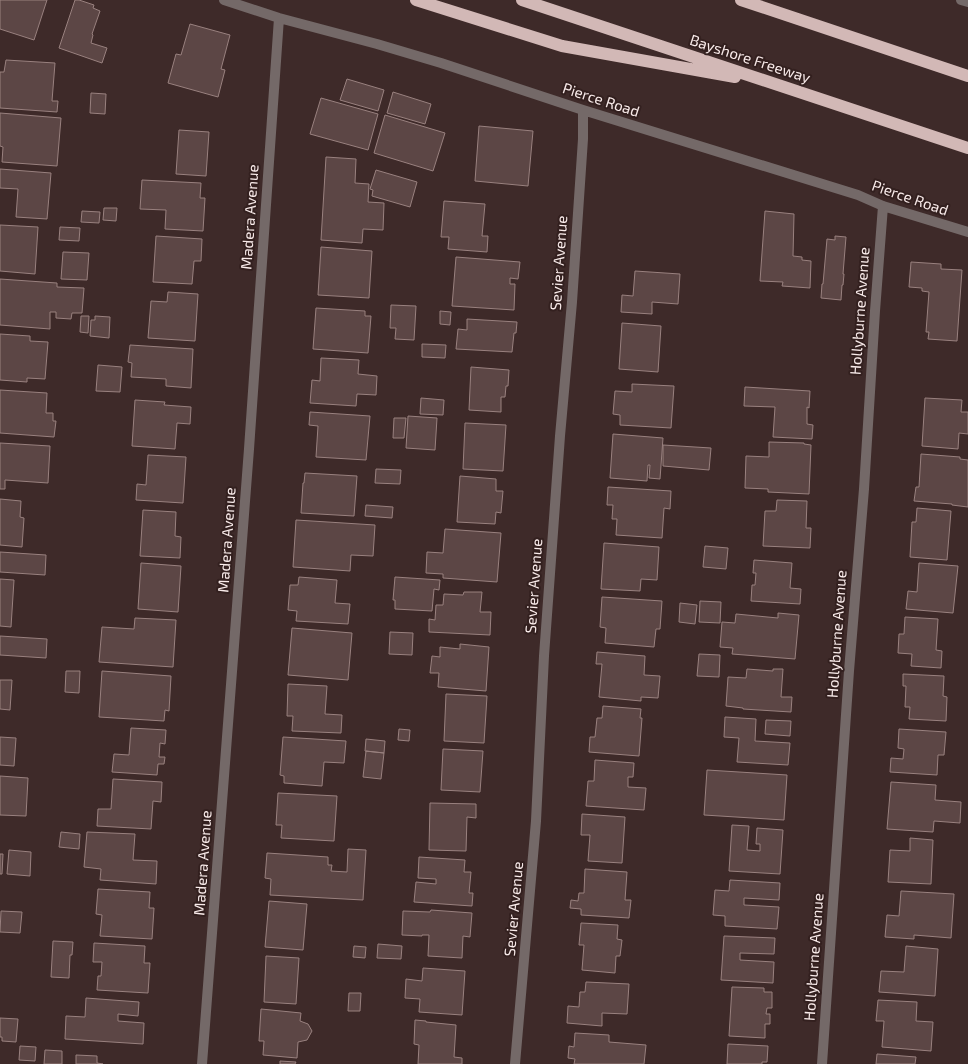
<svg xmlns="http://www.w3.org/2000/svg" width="968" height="1064" viewBox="0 0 968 1064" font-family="'Exo 2',sans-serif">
<rect width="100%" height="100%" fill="#3e2a29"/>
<!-- building -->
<path fill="#5c4645" stroke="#99817f" d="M0,0H47L34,40L0,29Z
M75,0H79L94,5L93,8L100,11L92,34L93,35L91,43L107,48L102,63L59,48Z
M190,24L230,35L221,69L225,70L218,97L168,83L176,54L181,55Z
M6,60L55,63L52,101H58L57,112L0,108V72H4Z
M347,79L384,90L378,111L340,100Z
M393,92L431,104L425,124L387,113Z
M91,93L106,94L105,114L90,113Z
M321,98L378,114L368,150L310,134Z
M0,113L61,118L57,166L2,162L3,147L0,146Z
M385,115L445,133L433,171L374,153Z
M479,126L533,131L528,186L475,181Z
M179,130L209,132L206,176L176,174Z
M326,157L356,159L355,183L369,184L368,202L384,203L383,230L363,229L362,243L321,240Z
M0,169L51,173L47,219L16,217L18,189L0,188Z
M376,170L417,182L410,207L372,196L373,190L370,189Z
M142,180L201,183L200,198H205L203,231L165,229L166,210L140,209Z
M444,201L485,204L482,236H488L487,252L448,249L449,237H441Z
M104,208H117L116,221L103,220Z
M82,211L100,212L99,223L81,222Z
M765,211L794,214L793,256L802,257V260L811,261L810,288L782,286L783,282L760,281Z
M0,225L38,227L35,274L0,271Z
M60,227L80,228L79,241L59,240Z
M156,236L202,239L201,261H194L192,284L153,282Z
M835,236L846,237L843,274H844L843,285H842L841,300L821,298L822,284H823L827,239L835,240Z
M321,247L372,251L369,298L318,295Z
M63,252L89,253L87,280L61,279Z
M456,257L520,262L518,279L510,278V284H515L514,310L452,306Z
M911,262L941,264V269L962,270L957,341L928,339L929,332H926L929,292L922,291V288L909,287Z
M635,271L680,274L678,304L652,302V314L621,312L622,295L633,296Z
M0,279L57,283V287L84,288L82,313H72L71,319L56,318V312H50V329L0,325Z
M168,292L198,294L195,341L148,338L151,301L167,302Z
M391,305L416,306L414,340L395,339L396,328H390Z
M316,308L365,311V316H371L368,353L313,349Z
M440,311L451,312L450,325L440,324Z
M81,316H89L88,333L80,332Z
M95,316L110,317L109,338L90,336L91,320H95Z
M467,319L517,322L516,333H514L512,352L456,349L458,329L467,330Z
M622,323L661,326L658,372L619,369Z
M0,334L30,336V341L48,342L45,379L27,378V382L0,380Z
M422,344L446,345L445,358L422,357Z
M130,345L193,349L191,388L166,386V379L131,377L132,363L128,362Z
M321,358L359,360L358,374L377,376L376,395L357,394L356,406L310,403L312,380L320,381Z
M98,365L122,367L120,392L96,391Z
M471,367L509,370L508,386H506L505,397H501V412L469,410Z
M632,384L674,386L671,428L620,425V415L613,414L615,391L632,392Z
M745,387L810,391L809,408L807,407V424L813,425L812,439L773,437L775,407L744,406Z
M0,390L47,393L46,413H53V421H56L54,437L0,433Z
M421,398L444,400L443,415L420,414Z
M925,398L962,400L961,412H968V434L959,433L958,449L922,446Z
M135,400L165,402L164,405L191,407L190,424L177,423L175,449L132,446Z
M310,412L370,416L366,460L316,457L318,426L309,425Z
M408,416L437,418L435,450L406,448Z
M394,418H406L404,438H393Z
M465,423L506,425L503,471L463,469Z
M613,434L663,438L660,479L649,478L650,465H648L647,481L610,478Z
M769,442L804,443V444L811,445L809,494L768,492V489L745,488L746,456L769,457Z
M0,443L50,446L48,483L5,480V489H0Z
M663,445L711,448L709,470L663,466Z
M921,454L960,457V459L968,460V507L952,505V504L914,501L916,487H919Z
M148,455L186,457L183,503L136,500L137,484L146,485Z
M376,469L401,470L400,484L375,483Z
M305,473L357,476L354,516L301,513L303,483H304Z
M460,476L496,479V491H503L501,513L496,512L495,524L457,522Z
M608,487L671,491L670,509L664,508L662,538L616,535L617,519H612L613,505H607Z
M0,499L21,501L20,517L24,518L22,547L0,545Z
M777,500L807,501L806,528H811L810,548L763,546L765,511H776Z
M366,505L393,507L392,518L365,516Z
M917,508L951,511L947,560L910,557L912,522H916Z
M143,510L176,512L175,536L181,537L180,558L140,556Z
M296,520L375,525L373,556L351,555L350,571L293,567Z
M445,529L501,533L497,582L443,578V574L426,573L427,552L443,553Z
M604,543L659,547L657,580L641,579L640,591L601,589Z
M705,546L728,548L726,569L703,567Z
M0,552L46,555L45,575L0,572Z
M754,560L792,563L790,588L801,589L800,604L751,601L752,585H755L756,573H753Z
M141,563L181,566L178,612L138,609Z
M919,563L958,566L953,613L906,609L908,591L917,592Z
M299,577L337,580L335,603L350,604L348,624L296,621L297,611L288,610L290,585H298Z
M395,577L440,580L439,590L434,589L432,611L395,609V600H393Z
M0,579L14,580L11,627L0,626Z
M464,592H482L480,612H491L490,635L429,632V619L435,620L436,605H443L444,594L463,595Z
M602,597L662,601L660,629H656L654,647L605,643L606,628L600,627Z
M700,601L721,602L720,623L699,622Z
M680,603L697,605L695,624L679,622Z
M778,613L799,615L795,659L732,654L733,648L720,647L722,622L735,623L736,614L778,618Z
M905,617L938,619L936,650L942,651L941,668L911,666L912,654L898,653L899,634H904Z
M135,618L176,620L173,667L99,662L102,627L134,629Z
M292,628L352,633L348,680L288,675Z
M390,632L413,633L412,655L389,654Z
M0,636L47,639L46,658L0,655Z
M460,644L489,647L486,691L438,687L439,673H430L432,656L440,657V647L460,649Z
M597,652L645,656L644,675L660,676L658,698L641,697V701L599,697L602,664H596Z
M699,654L720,655L719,677L697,676Z
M747,669L773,671V669H783L781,697H792L791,712L743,709V708L726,706L728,677L746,678Z
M66,671H80L79,693L65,692Z
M102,671L171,676L169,711L165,710L164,721L99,717Z
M903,674L944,676L943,696L947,697L946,721L909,719L910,707H905L906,686H903Z
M0,680H12L10,710L0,709Z
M288,684L327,686L325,714L342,715L341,733L292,731L293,716H287Z
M446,694L487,696L484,743L444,741Z
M603,706L641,709L640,718H642L639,756L589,752L590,737H595L597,718H602Z
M725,717L756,719L755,741L790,743L788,765L737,762L739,738L724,737Z
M766,720L791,721L790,736L765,734Z
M131,728L166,730L165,744L160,743L159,757H165L164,764H158L157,775L112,772L114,754L129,755Z
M399,729L410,730L409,741L398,740Z
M899,729L946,732L944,755H938L937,775L890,772L891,758L903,759L904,749L898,748Z
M0,737L16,738L14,766L0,765Z
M283,737L346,741L344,763L324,762L322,786L284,783V776L280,775Z
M366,739L385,741L384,753L365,751Z
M443,749L483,751L480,792L441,790Z
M366,751L384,753L381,779L363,777Z
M595,760L634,763L633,777H628V787L646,788L644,810L586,806L588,781H594Z
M707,770L787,775L784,820L704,815Z
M0,776L28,778L26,816L0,815Z
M113,779L162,782L161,802L153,801L151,829L97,826L98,809H111Z
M891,782L936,785L935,800L961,802L960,823L934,821L933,832L887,829Z
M278,793L337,796L334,841L281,838L282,825H276Z
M430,803L476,804V818L467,817L466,851L429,850Z
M582,814L625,817L622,863L588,861L590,835H581Z
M732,825L749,826L747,850L760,851V844H756L757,828L783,830L780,874L729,871Z
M61,832L80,834L79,849L59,847Z
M87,832L135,834L133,860L157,861L156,884L100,880L101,869L84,867Z
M910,838L933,840L931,884L888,882L890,850L910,851Z
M348,849L366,850L363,900L270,895L271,879L265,878L267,853L328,857V865H332L331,871L347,872Z
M9,850L31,852L30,876L7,874Z
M0,854H3L2,874H0Z
M419,857L465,860L464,872H471L469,893H473L472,906L414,902L416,882L436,884V879L418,878Z
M585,869L627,872L625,900H631L629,918L581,915V909L570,908L571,900L578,901L579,893H584Z
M730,880L780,883L779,900L744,898V905L779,907L777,929L725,926V916L713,915L715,890L729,891Z
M98,889L150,892L149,908H154L152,939L100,936L102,915L96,914Z
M901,891L954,894L951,938L914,935V939L885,937L887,915L899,916Z
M269,901L307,904L303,950L265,947Z
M431,910L472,913L470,937L463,936L462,958L428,956L429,935H422V936L402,935L403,911L430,912Z
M1,911L22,912L20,933L0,932Z
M581,923L618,925L617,939L622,940L620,956H616L615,973L582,970L584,945H579Z
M724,936L775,938L774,954L740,953V960L774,962L773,983L721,980Z
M53,941L73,942L72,955H70L69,978L51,977Z
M94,943L145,946L144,963H150L148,993L97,990L98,976H101L102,962H93Z
M378,944L402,946L401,959L377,958Z
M354,946L366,947L365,958L353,957Z
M906,946L938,949L935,996L879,992L881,971L904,972Z
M266,956L299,958L296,1004L264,1002Z
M423,968L465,971L462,1015L419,1012L420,999L405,998L406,979L422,981Z
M586,982L629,984L627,1014L602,1013V1026L567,1023L568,1006L579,1007L580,992H585Z
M732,987L764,988V992H772V1008H767L766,1014H770V1024H765V1038L729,1036Z
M349,993H361L360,1011H348Z
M86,998L139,1002L138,1016L118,1014V1021L144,1023L143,1044L65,1039L66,1016L85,1017Z
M878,1000L917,1002L916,1021L933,1022L931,1051L882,1047L884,1021H876Z
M261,1009L301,1013L300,1021L308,1024L312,1031L307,1040L298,1042L297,1058L263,1055L264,1041H259Z
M0,1018L18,1019L16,1042L2,1041V1037H0Z
M415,1020L426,1021V1022L456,1025L454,1057L462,1058V1064H418L419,1045L414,1044Z
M575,1033L609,1035V1042L646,1045L644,1064H574L575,1059L568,1058L569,1046L574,1047Z
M728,1044L768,1046L767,1062H762V1064H727Z
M20,1046L36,1047L35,1061L19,1060Z
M45,1050L62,1051V1064H44Z
M877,1054L916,1057L915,1064H876Z
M76,1055L97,1056V1063L103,1064H76Z
M280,1061L296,1062L295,1064H280Z"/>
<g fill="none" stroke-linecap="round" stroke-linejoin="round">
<!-- minor -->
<path stroke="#746968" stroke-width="10" d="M224,0L279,18L377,44L441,63L583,110L858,195L883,206L968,232
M961,0L968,2
M202,1064L249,449L279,18
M515,1064L536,821L544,656L560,436L572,302L583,139V110
M822,1064L849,671L864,489L875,311L883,206"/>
<!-- highway -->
<path stroke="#d2b8b6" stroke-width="12" d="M416,0L562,46L735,77
M522,0L968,148
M741,0L968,76"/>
</g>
<g text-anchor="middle" stroke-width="4" stroke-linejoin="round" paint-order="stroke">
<!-- street labels -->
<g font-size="15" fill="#f9ebea" stroke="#33201f">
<text transform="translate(750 59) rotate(18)" y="5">Bayshore Freeway</text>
<text transform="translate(601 100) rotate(18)" y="5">Pierce Road</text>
<text transform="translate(910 198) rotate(19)" y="5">Pierce Road</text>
<text transform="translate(250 217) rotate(-86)" y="5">Madera Avenue</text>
<text transform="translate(559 263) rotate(-86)" y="5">Sevier Avenue</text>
<text transform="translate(860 311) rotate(-86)" y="5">Hollyburne Avenue</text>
<text transform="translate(227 540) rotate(-86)" y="5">Madera Avenue</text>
<text transform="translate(534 586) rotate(-86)" y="5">Sevier Avenue</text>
<text transform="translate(837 634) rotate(-86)" y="5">Hollyburne Avenue</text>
<text transform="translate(203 863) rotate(-86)" y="5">Madera Avenue</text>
<text transform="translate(514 909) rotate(-85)" y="5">Sevier Avenue</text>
<text transform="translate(814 957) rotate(-86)" y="5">Hollyburne Avenue</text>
</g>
</g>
</svg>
